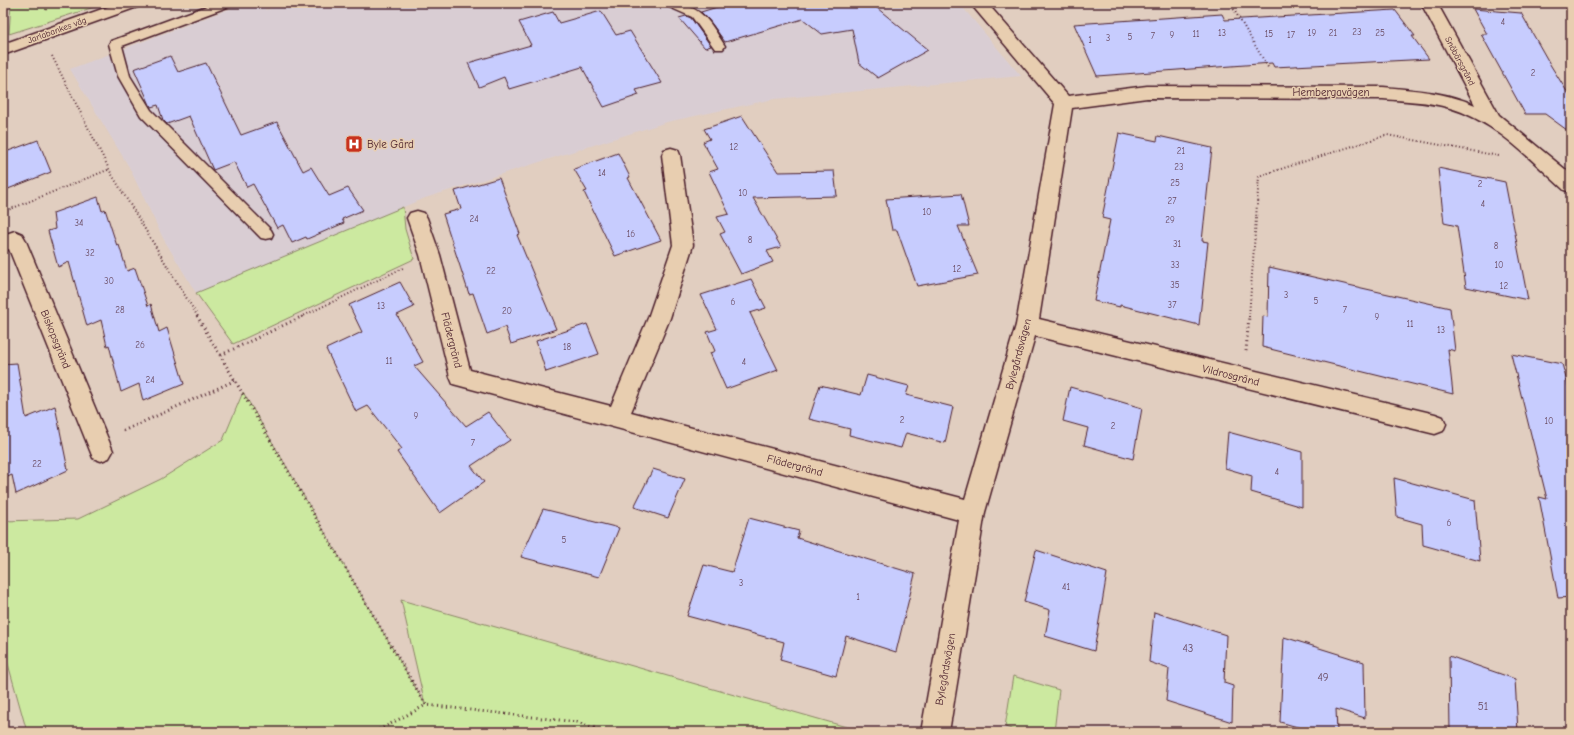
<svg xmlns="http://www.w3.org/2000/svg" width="1574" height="735" viewBox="0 0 1574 735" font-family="'Comic Neue',sans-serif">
<rect width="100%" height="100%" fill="#e1cec0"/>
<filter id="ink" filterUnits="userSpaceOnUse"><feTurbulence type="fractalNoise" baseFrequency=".025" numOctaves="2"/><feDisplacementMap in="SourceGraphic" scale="8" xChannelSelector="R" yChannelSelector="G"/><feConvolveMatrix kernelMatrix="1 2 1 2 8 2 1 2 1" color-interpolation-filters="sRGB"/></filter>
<g filter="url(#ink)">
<!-- built -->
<path fill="#d9cdd3" d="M245,3H260L266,10L286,3H959L1021,76L774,99L667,122L425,198L196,293L163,238L129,167L70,69Z"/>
<!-- green -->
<path fill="#cce9a0" stroke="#8b8466" d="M11,3H107L9,34Z
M403,207L405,229L414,259L233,344L196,293Z
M243,392L425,704L401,600L864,732H27L3,646V521L78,519L161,479L223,440Z
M1013,676L1059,690L1054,732H1021L1005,727Z"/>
<!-- building -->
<path fill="#c7ccfe" stroke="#4a1f2b" d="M730,3H871L928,50L878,78L859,63L852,29L822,34L803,19L725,42L709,20L701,12Z
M1473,9L1521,13L1551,66L1571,98V133L1545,114H1525L1481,34H1487Z
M1395,10L1415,36H1412L1429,59L1274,67L1272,63L1097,76L1074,24L1222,14L1225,20Z
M601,11L616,35L630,31L662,83L636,90L639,95L604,107L582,67L509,89L504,77L479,87L468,63L531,45L519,22L553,12L559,23Z
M686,16L691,18L711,46L705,48L679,18Z
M170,56L178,72L206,63L241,135L277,122L303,171L311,167L329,196L348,188L363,210L342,219L344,223L307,239L306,237L292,243L283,225L277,228L253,184L247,187L234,162L213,170L189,116L167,124L163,120L158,105L151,107L134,69Z
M742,116L778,172L834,171L837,196L753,198L781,247L767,251L773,262L741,274L720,234L725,232L717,217L729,214L709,172L718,169L703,142L710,139L704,129Z
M1119,133L1157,141L1158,136L1212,148L1202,241L1208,242L1199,325L1120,305V307L1094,301L1110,220L1102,218Z
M38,140L51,172L3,191V153Z
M618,153L630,177L628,178L661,240L615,256L584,192L587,191L574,169Z
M1438,168L1505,182L1528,300L1466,287L1457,226L1444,223Z
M499,178L520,234L517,235L556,329L511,344L505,327L487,334L473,293L469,294L443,214L461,209L455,191Z
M961,194L969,226H958L978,275L917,286L897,230H892L886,199Z
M98,197L102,211L105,209L117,246L119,245L127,271L135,268L148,306L151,304L159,332L167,328L184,384L143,401L139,384L121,392L109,345L107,346L101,320L87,326L69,262L58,267L48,231L55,229L53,213Z
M1269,267L1450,308L1455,351L1448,349L1453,394L1262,347L1263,316L1268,317Z
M751,279L766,308L750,313L778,370L726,389L710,353L715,351L707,332L717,329L701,295Z
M400,282L414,307L397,315L423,362L414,366L466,426L488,412L510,440L471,466L484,482L440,513L397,452L402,449L368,406L356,412L326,349L362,332L349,305Z
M587,324L599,354L546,372L536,341Z
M1511,354L1562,364L1571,396V597L1558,598L1539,497L1547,499Z
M17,363L26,418L55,406L68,470L16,494L12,475L3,479V364Z
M867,375L909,386L906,395L953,407L945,443L906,433L901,448L849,435L850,429L809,419L820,385L861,395Z
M1070,387L1142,408L1133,459L1084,445L1088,428L1063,421Z
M1228,432L1302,452V507L1251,492L1252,476L1225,468Z
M653,469L685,479L668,518L634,507Z
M1394,478L1475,500L1480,561L1423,545L1422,524L1397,517Z
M543,509L619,528L599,577L521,557Z
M749,518L799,531L797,538L915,574L896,652L846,636L836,676L780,660L784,642L687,616L704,565L732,572Z
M1036,550L1107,573L1094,651L1045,636L1050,610L1024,602Z
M1154,612L1226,635L1224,683L1233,686L1232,722L1166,701L1169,669L1149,662Z
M1284,637L1364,662L1365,718L1336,709L1337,732H1315L1280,722Z
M1449,656L1515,679L1518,732H1450Z"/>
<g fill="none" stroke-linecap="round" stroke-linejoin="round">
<defs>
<path id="service" d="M215,3H232L230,6L122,46L130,76L151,110L271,230L273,234L271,238L266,239L261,238L141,116L118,76L109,44L111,41Z
M665,3C700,3 708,19 725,46L723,49H715L692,17L667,6Z"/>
<path id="minor" d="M970,3H987L1068,96L1147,86L1383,87C1415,90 1446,92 1475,105L1421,3H1437L1499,115L1571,174V192L1564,190C1530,159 1495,121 1450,108C1428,101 1405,101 1383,99L1147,98L1072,108L1039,319L1435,414L1443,417L1446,424L1443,431L1435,434L1035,336L985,512L949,732H921L959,520L453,384L450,377L420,255L407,218L410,213L417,211L424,213L427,218L440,255L470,370L611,406L648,318L673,245L662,155L664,150L671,148L678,150L680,155L693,245L670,318L631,412L965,499L1016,325L1055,104Z
M15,231L22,234L25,239L113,451L109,458L101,461L93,458L9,249L3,251V235Z"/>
<path id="secondary" d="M119,3H142L140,6L3,55V44Z"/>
</defs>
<!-- service casing -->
<use href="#service" stroke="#4a1f2b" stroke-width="3"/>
<!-- minor casing -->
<use href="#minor" stroke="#4a1f2b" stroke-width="3"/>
<!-- secondary casing -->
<use href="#secondary" stroke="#4a1f2b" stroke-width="3"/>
<!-- path-far1 -->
<path stroke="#4a1f2b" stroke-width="2" stroke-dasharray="1 2.5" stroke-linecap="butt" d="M1230,3L1269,69
M46,10L47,3
M52,56L111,173L198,317
M3,212L110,169
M301,317L405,267
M1249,317L1259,176L1387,135L1499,156"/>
<!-- path -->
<path stroke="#4a1f2b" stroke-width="3" stroke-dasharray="1 3.5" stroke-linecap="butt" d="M197,316L426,705L577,722L605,732
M1246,351L1249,316
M221,355L303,316
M123,431L236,380
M375,732L426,705"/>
<!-- service -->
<use href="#service" fill="#e8ceb0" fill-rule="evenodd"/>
<!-- minor -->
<use href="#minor" fill="#e8ceb0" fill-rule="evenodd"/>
<!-- secondary -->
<use href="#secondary" fill="#e8ceb0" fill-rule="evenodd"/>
</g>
</g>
<!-- icons -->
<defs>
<symbol id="hospital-square" viewBox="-11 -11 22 22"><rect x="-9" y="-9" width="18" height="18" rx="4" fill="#c8321e" stroke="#e8ceb0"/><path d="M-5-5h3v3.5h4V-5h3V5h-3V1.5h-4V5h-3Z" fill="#fff"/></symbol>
</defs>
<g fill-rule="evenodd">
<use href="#hospital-square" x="344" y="134" width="20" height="20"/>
</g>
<g text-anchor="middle" stroke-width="3" stroke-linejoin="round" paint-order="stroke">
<!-- number labels -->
<g font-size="9" fill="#694a60">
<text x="1503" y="25">4</text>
<text x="1357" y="35">23</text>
<text x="1222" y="36">13</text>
<text x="1312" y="36">19</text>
<text x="1333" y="36">21</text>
<text x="1380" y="36">25</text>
<text x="1196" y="37">11</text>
<text x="1269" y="37">15</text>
<text x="1172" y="38">9</text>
<text x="1291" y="38">17</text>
<text x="1153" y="39">7</text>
<text x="1130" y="40">5</text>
<text x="1108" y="41">3</text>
<text x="1090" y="43">1</text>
<text x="1533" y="76">2</text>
<text x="734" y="150">12</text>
<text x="1181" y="154">21</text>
<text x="1179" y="170">23</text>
<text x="602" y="176">14</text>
<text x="1175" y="186">25</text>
<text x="1480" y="187">2</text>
<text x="743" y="196">10</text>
<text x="1172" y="204">27</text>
<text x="1483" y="207">4</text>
<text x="927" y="215">10</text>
<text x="474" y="222">24</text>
<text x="1170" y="223">29</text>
<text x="79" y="226">34</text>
<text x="631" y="237">16</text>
<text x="750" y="243">8</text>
<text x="1177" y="247">31</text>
<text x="1496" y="249">8</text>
<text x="90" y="256">32</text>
<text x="1175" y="268">33</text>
<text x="1499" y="268">10</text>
<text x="957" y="272">12</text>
<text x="491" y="274">22</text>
<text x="109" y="284">30</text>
<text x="1175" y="288">35</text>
<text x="1504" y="289">12</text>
<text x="1286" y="298">3</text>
<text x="1316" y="304">5</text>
<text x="733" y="305">6</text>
<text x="1172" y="308">37</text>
<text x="381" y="309">13</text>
<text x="120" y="313">28</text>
<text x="1345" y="313">7</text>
<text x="507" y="314">20</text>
<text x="1377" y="320">9</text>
<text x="1410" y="327">11</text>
<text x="1441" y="333">13</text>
<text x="140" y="348">26</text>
<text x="567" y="350">18</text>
<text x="389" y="364">11</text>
<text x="744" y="365">4</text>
<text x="150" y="383">24</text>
<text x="416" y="419">9</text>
<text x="902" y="423">2</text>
<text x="1549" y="424">10</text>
<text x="1113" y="429">2</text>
<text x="473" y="446">7</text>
<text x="37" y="467">22</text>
<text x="1277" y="475">4</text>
<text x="1449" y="526">6</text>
<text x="564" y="543">5</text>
<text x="741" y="586">3</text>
<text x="1066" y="590">41</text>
<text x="858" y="600">1</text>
</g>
<!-- far-street labels -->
<g font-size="9" fill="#4a1f2b" stroke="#e8ceb0">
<text transform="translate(57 30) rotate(-20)" y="3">Jarlabankes väg</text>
<text transform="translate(1460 61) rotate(62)" y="3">Snöbärsgränd</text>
</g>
<!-- street labels -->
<g font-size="11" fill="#4a1f2b" stroke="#e8ceb0">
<text x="1331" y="96">Hembergavägen</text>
<text transform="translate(56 339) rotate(68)" y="4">Biskopsgränd</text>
<text transform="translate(452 340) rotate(76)" y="4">Flädergränd</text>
<text transform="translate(1018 354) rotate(-75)" y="4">Bylegårdsvägen</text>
<text transform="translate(1231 375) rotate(14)" y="4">Vildrosgränd</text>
<text transform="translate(795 465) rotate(15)" y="4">Flädergränd</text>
<text transform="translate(945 669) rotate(-80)" y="4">Bylegårdsvägen</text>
</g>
<!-- poi labels -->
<g font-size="11" fill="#4a1f2b" stroke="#e8ceb0" text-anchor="start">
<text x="367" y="148">Byle Gård</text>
</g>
<!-- near-number labels -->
<g font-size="11" fill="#694a60">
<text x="1188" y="652">43</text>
<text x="1323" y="681">49</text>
<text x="1483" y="710">51</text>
</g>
</g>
<!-- margin -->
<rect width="1574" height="735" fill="none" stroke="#e8ceb0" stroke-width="16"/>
<rect x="8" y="8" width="1558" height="719" fill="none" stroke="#4a1f2b" stroke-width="1.5" filter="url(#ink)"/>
</svg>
